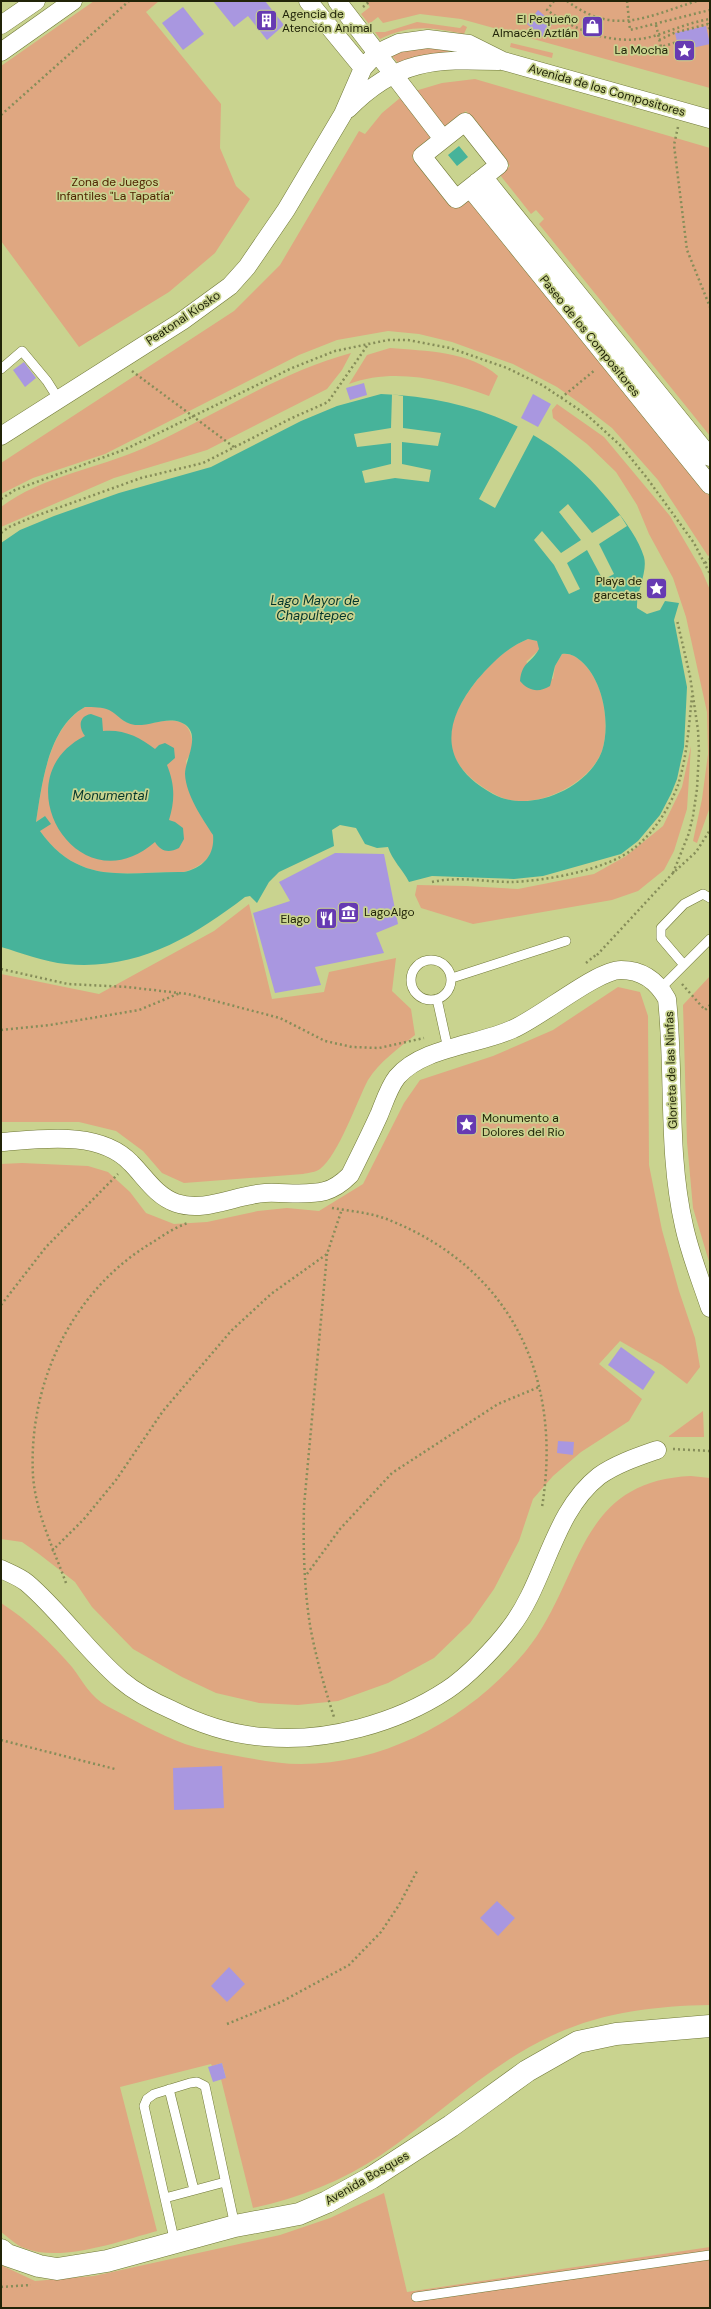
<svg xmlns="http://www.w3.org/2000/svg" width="711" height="2309" viewBox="0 0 711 2309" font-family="'DM Sans',sans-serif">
<rect width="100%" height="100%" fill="#c9d38f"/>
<!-- green -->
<path fill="#dfa781" d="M94,1H159L146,12L221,104L220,148L236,186L250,199L215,253L169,292L79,347L1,241V66Z
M365,1H710V88L461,19L420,14L383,23L378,17L369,24L361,14L370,7Z
M417,22L460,28L463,25L467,27L464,34C431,27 411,24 380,39L375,32H385Z
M511,43L553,53L552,58L510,47Z
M422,46L449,49L448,53L399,64L390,54Z
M475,79L710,148V436L539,224L544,219L536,210L531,214L500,175L510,166L466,111L445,129L415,91L442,83Z
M400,98L433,138L412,157L458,208L470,197L710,497V555L708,556L658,480L612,428L581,404L557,387L513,364L452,342L419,334L388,331L337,340L299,355L105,454L33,478L1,494V463L234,311L280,265L359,131L365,134L382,113Z
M390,348C425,351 470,351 498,376L489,396C445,380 395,367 349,384L367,355Z
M351,353L342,370L327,389L207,450L114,478L1,527V507C42,476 97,469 144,448C212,417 278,373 351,353Z
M557,404L604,437L670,516L701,569L710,590V807L697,843L693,841L702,799L708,754L707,712L686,617L673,578L649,534L637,505L616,472L587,444L553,418L552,410Z
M528,639L537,641L540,649L526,662L553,679L555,666L562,654C570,653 575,656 581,661C603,680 611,723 602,751C589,786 530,814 496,795C440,765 439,728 477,680C492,662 506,648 528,639Z
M85,707C94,707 102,706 110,710C119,715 121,722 133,724C151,728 183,708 191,735C194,745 192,752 186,761C190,777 192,796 199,811C202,820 210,827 213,835C219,854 200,868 184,872C126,871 80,887 40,831L45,816L36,822C42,784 48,728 85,707Z
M691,746L687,809L674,851L664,870L638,891L612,900L473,924L421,908L415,895L417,885L466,886L518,889L594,874L626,856L663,826L682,787Z
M249,904L272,999L324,992L329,972L396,958L392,991L411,1009L415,1035C399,1048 379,1062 368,1080C357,1101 338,1156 320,1169C316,1172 308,1173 303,1174L184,1183L162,1173L143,1151L116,1131L79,1122H1V974L99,994L214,931Z
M710,976V1265L693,1208L687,1142L683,1005Z
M618,987L640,992L648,1016L649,1165L662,1230L679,1291L695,1338L700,1367L687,1384L662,1365L620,1341L599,1364L642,1399L629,1421L581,1452L553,1476L533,1499L519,1541L494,1589L470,1623L434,1658L388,1683L338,1701L298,1705L259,1703L216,1693L182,1677L133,1649L92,1607L75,1582L39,1554L22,1542L1,1539V1164L22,1163L88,1166L108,1172L130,1192L146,1213L174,1224L207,1222L258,1211L287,1208L319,1211L363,1184L404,1103L420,1080L493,1056L553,1030Z
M703,1411L704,1437H669V1436Z
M691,1476L710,1478V2005C655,2006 602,2012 551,2036C488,2065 438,2116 381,2155C342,2181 299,2198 253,2208L221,2079L226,2078L222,2063L212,2066L211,2064L120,2087L157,2231C120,2241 61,2263 24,2248C16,2245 8,2237 1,2232V1603C28,1620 51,1643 72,1667C82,1680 91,1698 107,1706C132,1719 158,1734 185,1744C200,1749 216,1752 232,1755C255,1759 278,1764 301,1764C387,1764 471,1717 525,1652C583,1582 575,1481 691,1476Z
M384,2193L407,2292L710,2247V2308H1V2265L35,2281L94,2276L280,2235L330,2218Z"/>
<!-- water -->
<path fill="#47b39a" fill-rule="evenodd" d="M459,146L468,157L457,166L448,155Z
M381,394C476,398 556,431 614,507C625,521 639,540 644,557C648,572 636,592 637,608L647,614L660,610L665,601L679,603L674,620L687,687L684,747L677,779L671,794L660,815L638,841L621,854L543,876L514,879L432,876L409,882C403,870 392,860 388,847L377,848L365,844L356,828L340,825L332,830L334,846L279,872L269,882L257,903L250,896L245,897C192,938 135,971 66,964C44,962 22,953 1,947V543L20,530L54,516L119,493L211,467L301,421L337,406ZM528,639L537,641L539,649C531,664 522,661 520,681C528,691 539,693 550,686L555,666L562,654C570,653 575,656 581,661C603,680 611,723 602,751C588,789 529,814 493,794C440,765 441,725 477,680C492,663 506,648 528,639ZM85,707C94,707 102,707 109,710C119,715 122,723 135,725C151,726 165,717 180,722C204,731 185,759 185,774C186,795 202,818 213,835C215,855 203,868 184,872C126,871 80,887 40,831L51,824L45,816L36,822C42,784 48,727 85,707Z
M91,714L102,718L103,731C123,729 140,737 155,749L159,745L165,743L174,748L175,758L167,765C175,785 175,800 169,820L175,822L183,828L184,839L179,848C169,853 161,852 155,842C78,909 0,778 85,736C78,727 79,716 91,714Z"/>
<!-- pier -->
<path fill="#c9d38f" d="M392,394L403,396V428L441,433L438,446L402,442V464L431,470L429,482L395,478L365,483L362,471L391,464V443L357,447L354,434L391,428Z
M518,426L534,434L495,508L479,499Z
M568,504L592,533L620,515L627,526L599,544L614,574L603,580L587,550L567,563L580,589L569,594L554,565L534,540L542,531L561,553L581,540L559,512Z"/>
<!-- building -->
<path fill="#a997e0" d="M213,1H265L284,25L267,40L248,16L234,27Z
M183,7L204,34L183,50L162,23Z
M538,10L553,23L542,37L527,24Z
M706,26L710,44L688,49L687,44L678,46L675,33Z
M24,362L36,378L25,387L13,370Z
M364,383L367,395L350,400L346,388Z
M533,394L551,404L538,427L521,418Z
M335,853L384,854L398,924L376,933L384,953L315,967L321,985L275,993L253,913L290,901L279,882Z
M621,1347L655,1372L643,1390L608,1365Z
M558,1441L574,1442L573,1455L557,1453Z
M222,1766L224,1808L174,1810L173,1768Z
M497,1901L515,1918L498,1936L480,1918Z
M229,1967L245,1984L227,2002L211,1986Z
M222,2063L226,2078L213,2082L208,2067Z"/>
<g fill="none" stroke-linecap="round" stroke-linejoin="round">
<defs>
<path id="lane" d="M1,369L22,351L47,381L59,400
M411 980a20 20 0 1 1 40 0a20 20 0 1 1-40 0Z
M684,965L661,938V928L684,904L703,894L710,898
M452,978L566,941
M661,988L710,939
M437,999L448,1049
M169,2089L194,2190
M165,2198L225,2182
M175,2243L144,2106L147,2099L154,2094L190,2083L197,2082L205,2086L235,2226
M416,2297L710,2255"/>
<path id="street" d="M308,1L363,68
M337,1L443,139
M1,25L36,1
M1,52L73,1
M348,109C397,59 434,59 499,61
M465,122L499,165L456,199L422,156Z
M477,182L483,189L489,184L710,457
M470,188L710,485
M1,436L182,321L230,286L247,267L286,210L343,114L363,68L373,57L386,49L399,43L428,39L469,44L503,61L710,119
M1,1142C42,1139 100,1130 131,1163C145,1177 156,1196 176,1203C205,1213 235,1195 265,1193C284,1192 307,1196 325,1191C336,1188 343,1182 350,1175C360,1155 370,1135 379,1115C384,1103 389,1087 397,1077C422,1047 479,1045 513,1029C541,1017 597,970 621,970C642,970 657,981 667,999C675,1074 667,1152 684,1226C690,1254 701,1281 710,1308
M1,1569C9,1573 20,1577 27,1583C61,1612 87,1651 121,1680C135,1692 156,1703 172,1710C200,1724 234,1735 265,1737C325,1743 397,1723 447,1690C467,1677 496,1647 510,1628C546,1582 552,1513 599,1476C616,1464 637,1457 657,1450"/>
<path id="secondary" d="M1,2250L7,2255L39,2266L57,2269L107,2261L235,2226L299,2214L327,2202L371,2178L451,2126L527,2071L578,2042L616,2034L710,2026"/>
</defs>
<!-- lane casing -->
<use href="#lane" stroke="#707837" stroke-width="10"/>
<!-- street casing -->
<use href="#street" stroke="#707837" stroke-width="19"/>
<!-- secondary casing -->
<use href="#secondary" stroke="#707837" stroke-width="23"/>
<!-- path -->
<path stroke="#868d59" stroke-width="2.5" stroke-dasharray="2 3" stroke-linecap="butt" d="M554,1L547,10C577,32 617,47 654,36C673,30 691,22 710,19
M567,1C615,37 648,16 697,1
M627,1L630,30L710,10
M363,7L370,1
M656,25L661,47L677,42
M659,40L674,33L708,24L710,32
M709,40H710
M1,115L129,1
M678,127L674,145L687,250L710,307
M132,371L234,447
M561,398L595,370
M1,499L15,490L126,449L292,368L335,351L388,340H408L450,348L507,368L542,385L587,415L621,446L647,478L694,543L710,574
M1,533L9,527L30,518L141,478L203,463L292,418L328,402L369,343
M705,563L710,559
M673,873L689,833L693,816L697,789L699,751L698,730L690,676L677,620
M432,882C458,876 485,882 511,882C545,881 606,870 633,849C653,834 669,809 678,785C687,757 689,725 692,696
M597,955L673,873L696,852L710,830
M586,963L597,954
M1,969L68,984L127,987L188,994L280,1018L325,1041L352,1047L379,1048L424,1038
M682,984L705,1010L710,1005
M1,1030L50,1025L139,1010L180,993
M332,1208C351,1211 372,1213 389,1220C512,1269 563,1379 542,1507
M327,1254L304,1506C303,1547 304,1591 311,1631C317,1661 325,1689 334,1717
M1,1305L46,1247L118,1174
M673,1449L710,1451
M52,1551L84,1519L116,1480L163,1411L231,1331L271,1294L327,1254L342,1209
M307,1574L340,1529L392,1473L498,1404L539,1387
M66,1583C53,1547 36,1514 33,1476C28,1383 72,1290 153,1242C164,1235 175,1227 188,1223
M1,1740L115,1769
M227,2024L281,2002L349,1965L381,1932L399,1905L417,1871
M1,2287L31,2285"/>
<!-- lane -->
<use href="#lane" stroke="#fff" stroke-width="9"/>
<!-- street -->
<use href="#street" stroke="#fff" stroke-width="18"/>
<!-- secondary -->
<use href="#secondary" stroke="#fff" stroke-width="22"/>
</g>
<!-- icons -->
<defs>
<symbol id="building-square" viewBox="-11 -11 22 22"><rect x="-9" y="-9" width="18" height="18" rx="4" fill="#663ab2" stroke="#c9d38f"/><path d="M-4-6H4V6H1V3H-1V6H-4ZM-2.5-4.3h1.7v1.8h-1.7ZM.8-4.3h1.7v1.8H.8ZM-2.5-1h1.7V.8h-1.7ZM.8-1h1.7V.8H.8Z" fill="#fff"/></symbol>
<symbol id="shop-square" viewBox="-11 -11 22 22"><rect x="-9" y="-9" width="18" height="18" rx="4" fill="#663ab2" stroke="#c9d38f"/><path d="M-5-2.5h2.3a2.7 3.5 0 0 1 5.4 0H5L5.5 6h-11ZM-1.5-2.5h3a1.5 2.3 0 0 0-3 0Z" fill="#fff"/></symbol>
<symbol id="sight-square" viewBox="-11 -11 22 22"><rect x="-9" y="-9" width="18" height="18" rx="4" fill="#663ab2" stroke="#c9d38f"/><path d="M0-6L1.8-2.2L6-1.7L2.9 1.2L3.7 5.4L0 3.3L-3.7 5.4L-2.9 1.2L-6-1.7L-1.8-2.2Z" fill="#fff"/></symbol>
<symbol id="museum-square" viewBox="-11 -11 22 22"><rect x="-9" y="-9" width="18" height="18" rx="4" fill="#663ab2" stroke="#c9d38f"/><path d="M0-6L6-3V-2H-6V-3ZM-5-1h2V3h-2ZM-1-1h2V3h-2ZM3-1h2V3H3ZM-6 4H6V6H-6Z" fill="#fff"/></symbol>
<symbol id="restaurant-square" viewBox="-11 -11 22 22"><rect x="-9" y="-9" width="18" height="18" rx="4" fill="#663ab2" stroke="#c9d38f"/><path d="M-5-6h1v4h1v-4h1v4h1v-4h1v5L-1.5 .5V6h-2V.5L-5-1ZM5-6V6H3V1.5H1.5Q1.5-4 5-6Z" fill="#fff"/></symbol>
</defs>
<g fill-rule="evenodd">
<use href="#building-square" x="254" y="8" width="25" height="25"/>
<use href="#shop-square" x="580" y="14" width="25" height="25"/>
<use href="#sight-square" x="672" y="38" width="25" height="25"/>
<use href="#sight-square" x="644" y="576" width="25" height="25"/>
<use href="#museum-square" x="336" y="900" width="25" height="25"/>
<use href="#restaurant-square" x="314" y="906" width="25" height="25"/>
<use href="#sight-square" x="454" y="1112" width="25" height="25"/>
</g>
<g text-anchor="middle" stroke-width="3.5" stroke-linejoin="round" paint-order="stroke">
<!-- poi labels -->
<g font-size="12" fill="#212408" stroke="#c9d38f" text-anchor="end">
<text x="282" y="18" text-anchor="start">Agencia de<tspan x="282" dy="14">Atención Animal</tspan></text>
<text x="578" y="23">El Pequeño<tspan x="578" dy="14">Almacén Aztlán</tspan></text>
<text x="668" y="54">La Mocha</text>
<text x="642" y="585">Playa de<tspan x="642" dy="14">garcetas</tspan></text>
<text x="364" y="916" text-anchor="start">LagoAlgo</text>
<text x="310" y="923">Elago</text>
<text x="482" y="1122" text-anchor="start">Monumento a<tspan x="482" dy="14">Dolores del Rio</tspan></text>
</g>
<!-- street labels -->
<g font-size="12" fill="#212408" stroke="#c9d38f">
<text transform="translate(607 90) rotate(16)" y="4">Avenida de los Compositores</text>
<text transform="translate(183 318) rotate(-34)" y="4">Peatonal Kiosko</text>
<text transform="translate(590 336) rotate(51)" y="4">Paseo de los Compositores</text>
<text transform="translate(671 1070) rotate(-92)" y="4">Glorieta de las Ninfas</text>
<text transform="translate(367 2178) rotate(-30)" y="4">Avenida Bosques</text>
</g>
<!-- park labels -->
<g font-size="12" fill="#502400" stroke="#c9d38f">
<text x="115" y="186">Zona de Juegos<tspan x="115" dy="14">Infantiles "La Tapatía"</tspan></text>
</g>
<!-- water labels -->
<g font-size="13" font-style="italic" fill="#02352b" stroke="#c9d38f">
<text x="315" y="605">Lago Mayor de<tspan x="315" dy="15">Chapultepec</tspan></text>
<text x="110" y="800">Monumental</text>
</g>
</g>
<!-- border -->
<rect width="711" height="2309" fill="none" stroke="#212408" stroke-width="4"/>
</svg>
